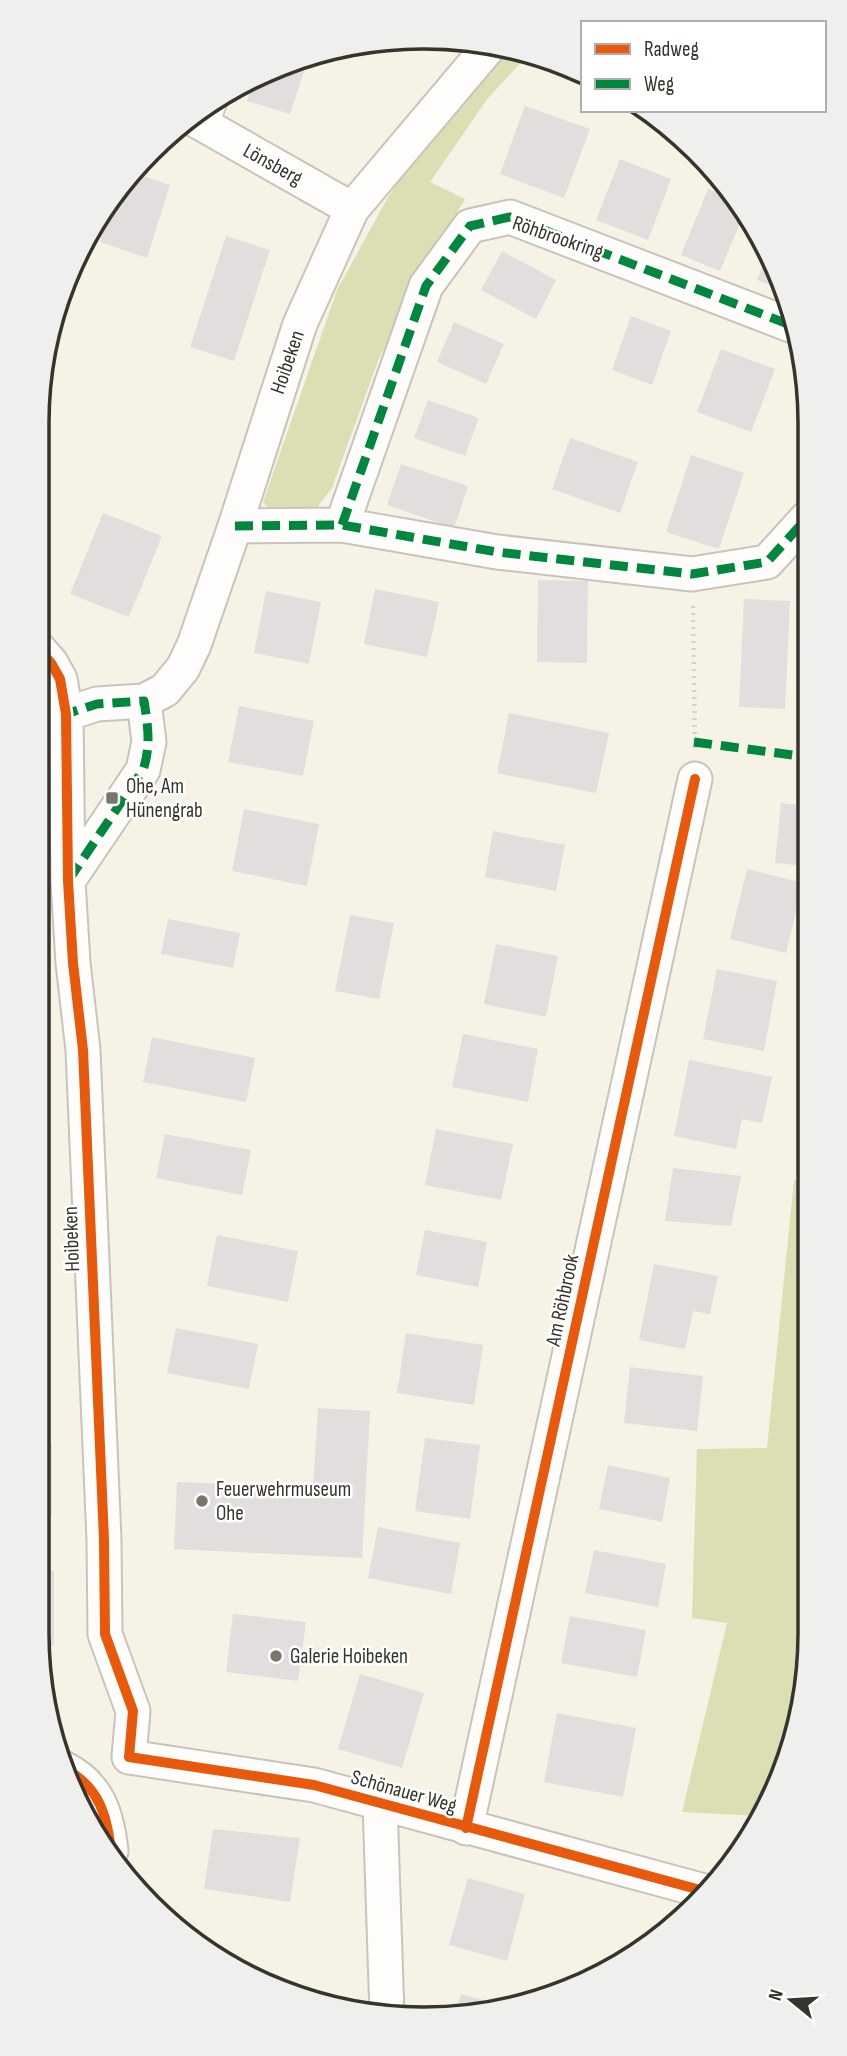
<svg xmlns="http://www.w3.org/2000/svg" width="847" height="2056" viewBox="0 0 847 2056" font-family="'Sofia Sans Condensed',sans-serif">
<rect width="100%" height="100%" fill="#f6f2e6"/>
<!-- green -->
<path fill="#dcdfb3" d="M500,51L528,55L488,98L430,182L465,199L418,278L378,361L332,488L312,514L273,513L263,502L337,290L388,197L443,118Z
M794,1180H809L810,1632L790,1756L758,1816L682,1812L727,1623L692,1618L697,1449L767,1448Z"/>
<!-- building -->
<path fill="#e2dedd" d="M307,62L290,114L247,101L255,76Z
M525,106L590,129L564,198L500,174Z
M620,159L671,179L648,240L596,220Z
M131,172L170,185L147,258L100,242L112,204Z
M708,189L736,201L744,213L720,271L681,255Z
M226,236L270,250L234,361L190,347Z
M769,250L771,253L782,290L757,280Z
M502,251L556,280L536,319L481,290Z
M631,316L671,331L652,385L612,370Z
M454,322L504,344L486,384L437,362Z
M721,349L775,369L751,432L697,412Z
M428,400L479,418L465,456L414,438Z
M570,438L638,462L620,513L552,489Z
M691,455L744,473L719,549L666,532Z
M401,464L468,486L454,528L387,505Z
M37,477L47,481L37,508Z
M103,513L162,536L129,617L70,594Z
M538,580L588,581L587,663L537,662Z
M375,589L439,602L427,657L364,644Z
M266,591L321,602L309,664L254,653Z
M744,599L790,601L785,709L739,707Z
M239,706L314,721L303,776L228,762Z
M509,713L609,733L596,793L497,773Z
M781,803L808,806V866L775,863Z
M244,809L319,824L307,886L232,871Z
M493,831L565,845L556,891L485,877Z
M747,869L803,883L786,953L730,939Z
M350,915L394,923L379,999L335,991Z
M168,919L240,933L233,968L161,954Z
M496,944L558,956L546,1017L484,1004Z
M717,969L777,981L764,1051L703,1039Z
M463,1034L538,1049L528,1102L452,1087Z
M152,1037L255,1058L246,1102L143,1082Z
M689,1060L772,1077L762,1123L742,1119L736,1149L674,1136Z
M436,1129L513,1144L501,1200L425,1185Z
M165,1134L251,1150L242,1195L156,1178Z
M673,1168L741,1176L731,1226L665,1221Z
M425,1230L487,1242L478,1287L416,1275Z
M217,1235L298,1251L288,1302L207,1286Z
M37,1251L41,1299L37,1300Z
M654,1264L718,1276L710,1314L693,1311L685,1349L639,1340Z
M176,1328L258,1344L249,1389L167,1373Z
M406,1333L483,1345L474,1405L397,1393Z
M630,1367L703,1376L697,1431L624,1423Z
M318,1408L370,1411L362,1558L174,1549L177,1482L313,1487Z
M425,1438L480,1445L470,1519L415,1511Z
M37,1444H52V1517H37Z
M608,1465L670,1478L662,1522L599,1509Z
M378,1527L460,1543L451,1594L368,1578Z
M594,1550L666,1564L658,1607L585,1593Z
M37,1571H54V1646H39Z
M233,1614L306,1622L298,1681L226,1672Z
M570,1616L646,1630L637,1677L561,1663Z
M360,1674L424,1693L402,1768L338,1749Z
M557,1713L636,1728L623,1797L544,1782Z
M213,1829L300,1838L290,1902L204,1889Z
M468,1878L525,1894L507,1961L449,1945Z
M461,1994L507,2007L506,2009L455,2013Z"/>
<g fill="none" stroke-linecap="round" stroke-linejoin="round">
<defs>
<path id="lane" d="M208,128L217,104"/>
<path id="street" d="M195,120L352,209
M342,525L426,286L470,226L510,217L793,326
M235,526L342,525L497,552L692,574L767,562L807,518
M37,647L51,663L60,679L66,714L68,881L73,963L83,1050L104,1540L105,1634L133,1711L129,1757
M66,714L97,704L144,701L165,690L183,668L194,645L235,526L300,324L352,209L487,49
M68,881L143,770L149,742L144,701
M129,1757L314,1785L704,1891
M63,1768C98,1785 107,1814 111,1851
M380,1803L387,2015
M466,1828L695,779"/>
</defs>
<!-- lane casing -->
<use href="#lane" stroke="#c7c4bb" stroke-width="21"/>
<!-- street casing -->
<use href="#street" stroke="#c7c4bb" stroke-width="37"/>
<!-- path -->
<path stroke="#d4d2ce" stroke-width="4.5" stroke-dasharray="2 5" stroke-linecap="butt" d="M693,606L695,748"/>
<!-- lane -->
<use href="#lane" stroke="#fefdfb" stroke-width="18"/>
<!-- street -->
<use href="#street" stroke="#fefdfb" stroke-width="33"/>
<!-- quiet -->
<path stroke="#00873e" stroke-width="9" stroke-dasharray="18 9" stroke-linecap="butt" d="M342,525L426,286L470,226L510,217L793,326
M235,526L342,525L497,552L692,574L767,562L807,518
M66,720V714L97,704L144,701C148,726 151,746 143,770L70,878
M694,742L808,757"/>
<defs>
<path id="cycleway" d="M37,647L51,663L60,679L66,714L68,881L73,963L83,1050L104,1540L105,1634L133,1711L129,1757
M129,1757L314,1785L704,1891
M63,1768C98,1785 107,1814 111,1851
M466,1828L695,779"/>
</defs>
<!-- cycleway casing -->
<use href="#cycleway" stroke="#fff" stroke-width="15"/>
<!-- cycleway -->
<use href="#cycleway" stroke="#e8590c" stroke-width="10"/>
</g>
<!-- markers -->
<g fill="#7a766c" stroke="#fff" stroke-width="2.5">
<rect x="105" y="791" width="14" height="14" rx="3.5"/>
<circle cx="202" cy="1501" r="7"/>
<circle cx="276" cy="1656" r="7"/>
</g>
<g text-anchor="middle" stroke-width="5" stroke-linejoin="round" paint-order="stroke">
<!-- street labels -->
<g font-size="21" fill="#37342b" stroke="#fff">
<text transform="translate(273 164) rotate(29)" y="7">Lönsberg</text>
<text transform="translate(558 237) rotate(19)" y="7">Röhbrookring</text>
<text transform="translate(287 362) rotate(-71)" y="7">Hoibeken</text>
<text transform="translate(71 1239) rotate(-92)" y="7">Hoibeken</text>
<text transform="translate(562 1300) rotate(-78)" y="7">Am Röhbrook</text>
<text transform="translate(404 1791) rotate(16)" y="7">Schönauer Weg</text>
</g>
<!-- poi labels -->
<g font-size="21" fill="#37342b" stroke="#fff" text-anchor="start">
<text x="126" y="793">Ohe, Am<tspan x="126" dy="24">Hünengrab</tspan></text>
<text x="216" y="1496">Feuerwehrmuseum<tspan x="216" dy="24">Ohe</tspan></text>
<text x="290" y="1663">Galerie Hoibeken</text>
</g>
</g>
<!-- crop -->
<path d="M0 0H847V2056H0ZM423 49H424A374 374 0 0 1 798 423V1633A374 374 0 0 1 424 2007H423A374 374 0 0 1 49 1633V423A374 374 0 0 1 423 49Z" fill="#efefee" fill-rule="evenodd"/>
<path fill="none" stroke="#37342b" stroke-width="3.5" d="M423 49H424A374 374 0 0 1 798 423V1633A374 374 0 0 1 424 2007H423A374 374 0 0 1 49 1633V423A374 374 0 0 1 423 49Z"/>
<!-- legend -->
<rect x="581" y="21" width="245" height="91" fill="#ffffff" stroke="#afaeaa" stroke-width="2"/>
<rect x="595" y="44" width="35" height="10" fill="#e8590c" stroke="#afaeaa" stroke-width="2"/>
<text x="644" y="56" font-size="21" fill="#37342b">Radweg</text>
<rect x="595" y="79" width="35" height="10" fill="#00873e" stroke="#afaeaa" stroke-width="2"/>
<text x="644" y="91" font-size="21" fill="#37342b">Weg</text>
<!-- north arrow -->
<g transform="translate(791 2000) rotate(288)" stroke="#ffffff" stroke-width="5" paint-order="stroke">
<path d="M0-5L12 26L0 18L-12 26Z" fill="#37342b"/>
<text y="-10" font-size="19" font-weight="bold" text-anchor="middle" fill="#37342b">N</text>
</g>
</svg>
